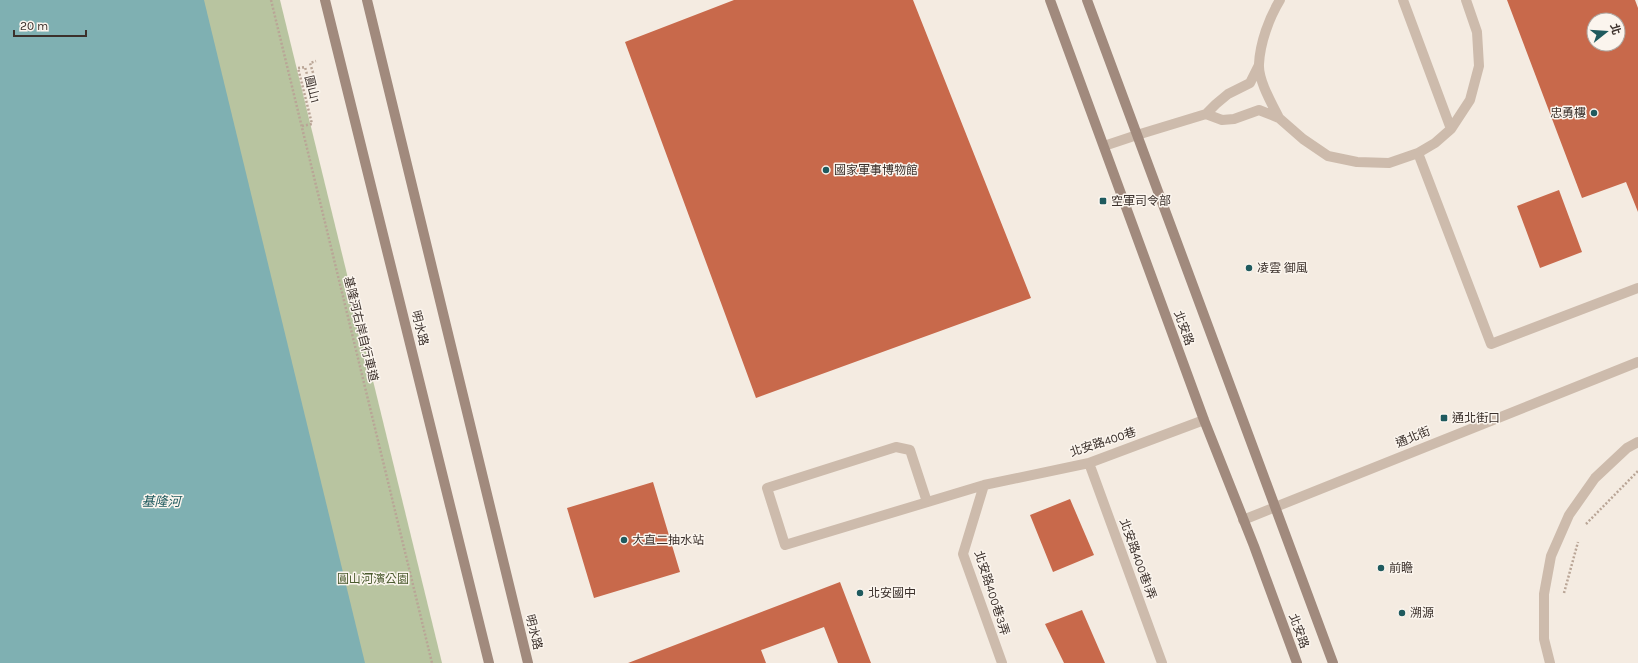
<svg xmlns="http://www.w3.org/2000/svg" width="1638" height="663" viewBox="0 0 1638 663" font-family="Karla,'Noto Sans TC',sans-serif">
<rect width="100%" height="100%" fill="#f4ebe1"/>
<!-- green -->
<path fill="#b8c4a0" d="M183,0H280L442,663H344Z"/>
<!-- water -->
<path fill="#7fb0b2" d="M0,0H204L365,663H0Z"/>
<!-- building -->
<path fill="#c8694b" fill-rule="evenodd" d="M734,0H913L1031,298L756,398L625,42Z
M1507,0H1635L1638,8V212L1626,182L1582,198ZM1594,20H1618V44H1594Z
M1559,190L1582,252L1540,268L1517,206Z
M653,482L680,572L594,598L567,508Z
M1070,499L1094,555L1053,572L1030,515Z
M840,582L871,663H838L824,627L761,650L766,663H628Z
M1082,610L1105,663H1064L1045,624Z"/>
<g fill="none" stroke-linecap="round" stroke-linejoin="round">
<!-- path -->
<path stroke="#b9a596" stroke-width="2.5" stroke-dasharray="2 2" stroke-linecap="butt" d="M271,0L432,663
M302,126L312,124L298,68L305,67L308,78L314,76L310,63L316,61
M1586,524L1638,471
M1564,593L1578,542"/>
<!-- lane -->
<path stroke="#cdbbac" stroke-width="10" d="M1403,0L1451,129
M1206,114L1222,120L1234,119L1259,110L1279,118L1303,139L1328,156L1357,162L1389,163L1418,153L1435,143L1451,129L1470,100L1479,66L1477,32L1466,0
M1279,118C1272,104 1258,80 1259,64C1260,43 1269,18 1280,0
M1137,135L1206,114L1216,104L1228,94L1250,83L1259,65
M1418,153L1491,344L1638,288
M1089,463L1162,663
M984,485L963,554L1002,663
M927,502L910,450L896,447L767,488L785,545L984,485L1089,463L1204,420
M1550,663L1544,639V594L1551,556L1569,515L1595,478L1627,448L1638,442"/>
<!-- street -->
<path stroke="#cdbbac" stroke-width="10" d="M1104,146L1137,135
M1243,520L1638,362"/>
<!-- secondary -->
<path stroke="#a18a7d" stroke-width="10" d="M325,0L489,663
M367,0L528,663
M1050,0L1204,420L1254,546L1297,663
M1087,0L1333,663"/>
</g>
<!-- markers -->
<g fill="#1f5a5e" stroke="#fbf5ee" stroke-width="1.5">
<circle cx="1594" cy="113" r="4"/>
<circle cx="826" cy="170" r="4"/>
<rect x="1099" y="197" width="8" height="8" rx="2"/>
<circle cx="1249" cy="268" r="4"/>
<rect x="1440" y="414" width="8" height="8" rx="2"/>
<circle cx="624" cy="540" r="4"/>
<circle cx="1381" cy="568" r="4"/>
<circle cx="860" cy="593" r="4"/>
<circle cx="1402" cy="613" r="4"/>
</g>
<g text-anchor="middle" stroke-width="3" stroke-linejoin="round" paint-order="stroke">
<!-- street labels -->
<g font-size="12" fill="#3b302b" stroke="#fbf5ee">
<text transform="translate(312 89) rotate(76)" y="4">圓山1</text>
<text transform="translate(420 328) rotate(76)" y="4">明水路</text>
<text transform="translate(1184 328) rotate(70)" y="4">北安路</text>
<text transform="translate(361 329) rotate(76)" y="4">基隆河右岸自行車道</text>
<text transform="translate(1413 437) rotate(-22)" y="4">通北街</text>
<text transform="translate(1103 442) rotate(-18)" y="4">北安路400巷</text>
<text transform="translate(1138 559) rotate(70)" y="4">北安路400巷1弄</text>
<text transform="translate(992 593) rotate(72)" y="4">北安路400巷3弄</text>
<text transform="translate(1299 631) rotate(70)" y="4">北安路</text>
<text transform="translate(534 632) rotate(76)" y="4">明水路</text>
</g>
<!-- poi labels -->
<g font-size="12" fill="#3b302b" stroke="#fbf5ee" text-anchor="start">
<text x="1586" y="117" text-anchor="end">忠勇樓</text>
<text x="834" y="174">國家軍事博物館</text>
<text x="1111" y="205">空軍司令部</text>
<text x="1257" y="272">凌雲 御風</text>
<text x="1452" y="422">通北街口</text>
<text x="632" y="544">大直二抽水站</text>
<text x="1389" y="572">前瞻</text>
<text x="868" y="597">北安國中</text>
<text x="1410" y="617">溯源</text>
</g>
<!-- park labels -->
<g font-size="12" fill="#4a5a2e" stroke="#fbf5ee">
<text x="373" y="583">圓山河濱公園</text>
</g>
<!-- water labels -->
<g font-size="13" font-style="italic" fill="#1f5a5e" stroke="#fbf5ee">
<text x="161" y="506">基隆河</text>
</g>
</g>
<!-- north arrow -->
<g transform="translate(1606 32) rotate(73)"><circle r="19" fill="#fbf5ee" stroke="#aea6a0"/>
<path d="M0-3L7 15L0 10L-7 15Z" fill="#1f5a5e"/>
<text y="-6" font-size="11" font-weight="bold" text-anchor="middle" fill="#3b302b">北</text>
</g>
<!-- scale -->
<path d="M14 30v6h72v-6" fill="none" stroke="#3b302b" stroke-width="2"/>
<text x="20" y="30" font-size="12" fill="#3b302b" stroke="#fbf5ee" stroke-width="3" paint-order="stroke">20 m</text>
</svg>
